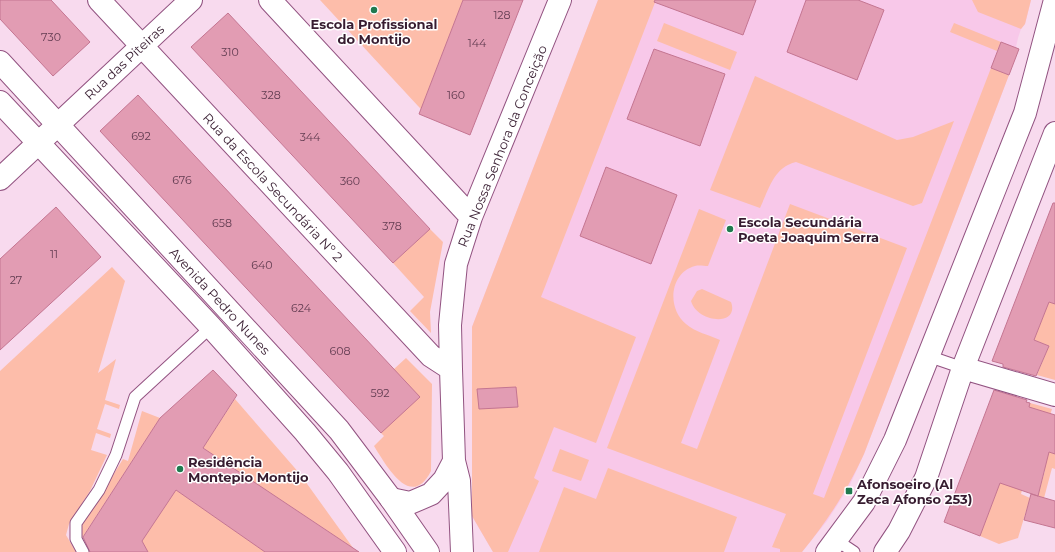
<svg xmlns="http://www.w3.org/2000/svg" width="1055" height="552" viewBox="0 0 1055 552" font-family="Montserrat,sans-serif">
<rect width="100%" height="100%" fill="#f8daee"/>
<!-- built -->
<path fill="#f8c8e9" d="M598,0H1031L1025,24L1021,29L1018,38L1016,47L1019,49L1009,75L864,454L849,487L827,521L802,552H493L472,516V327Z"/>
<!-- green -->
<path fill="#fdbdaa" d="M320,0H463L421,109L418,106Z
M598,0H656L541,297L636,337L596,443L554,427L534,478L539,481L508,552H493L472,516V327Z
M972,0H1031L1025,24L1021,29L978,12Z
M664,23L737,52L730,70L657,41Z
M954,23L1001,42L997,51L950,32Z
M991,68L1009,75L864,454C847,491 828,520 802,552H780V549L772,547L786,514L607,448L699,209L726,220L708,266C704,266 699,265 695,266C669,273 667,309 686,324C695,332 709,335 720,340L681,443L697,449L790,204L907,248L813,494L824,498Z
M755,76L897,140L913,137L954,121L922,203L913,206L796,162C774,167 769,189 760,208L710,190Z
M430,229L443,242L430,312L431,333L410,311L424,297L393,263Z
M112,267L125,281L98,373L116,359L105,400L120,405L119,409L105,404L97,429L111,434L110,438L96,433L91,450L107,455L90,491L69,524L66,535L76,552H0V371Z
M702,289L731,302C740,327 697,323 691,301L697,291Z
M1049,302L1055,304V380L1037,375L1049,346L1034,340Z
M406,358L432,384L431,471C411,511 386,465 374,446L384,436L381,433L394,369Z
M235,399L300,474L356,552H349L347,544L203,448Z
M1030,403L1052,409L1039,449L1055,454V469L1052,468L1044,498L1038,496L1045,470L1034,466L1025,479L1021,494L1030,498L1018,538L999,544L980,536Z
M142,411L160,418L82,538L81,527L123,459L128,461Z
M560,449L589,460L581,481L552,471Z
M608,468L737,517L724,552H539L564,487L596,499Z
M176,490L265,552H148L142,541Z"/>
<!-- building -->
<path fill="#e29cb3" stroke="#c47591" d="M0,0H51L90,42L53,76L0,19Z
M463,0H523L470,135L419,114Z
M655,0H756L743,35L654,2Z
M806,0H858L884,10L857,80L787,52Z
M228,13L430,229L393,263L191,47Z
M1001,42L1019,49L1009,75L991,68Z
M654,49L725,74L700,146L627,119Z
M138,95L420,397L381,433L100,131Z
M606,167L677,195L651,264L580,236Z
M1053,203H1055V304L1049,302L1034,340L1049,346L1036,376L1003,367V364L992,361Z
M56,207L101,257L0,350V259Z
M213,370L237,395L203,448L359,552H265L176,490L142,541L148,552H90L83,537L160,418Z
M516,387L518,407L479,409L477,389Z
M994,390L1027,400L1026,402L1030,403L1029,407L1055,415V454L1049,452L1038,496L1000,483L980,536L944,522Z
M1031,494L1055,501V528L1024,520Z"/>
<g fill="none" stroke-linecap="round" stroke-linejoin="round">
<defs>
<path id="service" d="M928,356L963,368
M836,540L854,552
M83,552L76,539V523L99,490L116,455L135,397L211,327"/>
<path id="minor" d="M99,0L431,356L451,369
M270,0L471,217
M0,179L191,0
M963,368L1055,395
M391,499L410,503L431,494L444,480L454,461
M462,552L459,481L454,461L451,369L450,325L456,264L471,217L560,0
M827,552L864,502L895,440L1025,113L1055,0
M885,552L899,531L926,478L963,368L1055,133"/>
<path id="tertiary" d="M0,62L339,430L391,499L428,552
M0,102L211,327L305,432L338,472L395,552"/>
</defs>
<!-- service casing -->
<use href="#service" stroke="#925381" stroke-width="13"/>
<!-- minor casing -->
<use href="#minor" stroke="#925381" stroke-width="24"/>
<!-- tertiary casing -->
<use href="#tertiary" stroke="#925381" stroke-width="24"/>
<!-- service -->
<use href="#service" stroke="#fff" stroke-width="11"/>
<!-- minor -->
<use href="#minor" stroke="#fff" stroke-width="22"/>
<!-- tertiary -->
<use href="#tertiary" stroke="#fff" stroke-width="22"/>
</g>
<!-- markers -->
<g fill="#1f7a4f" stroke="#fff" stroke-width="1.5">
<circle cx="374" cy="10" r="4"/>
<circle cx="730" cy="229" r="4"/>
<circle cx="180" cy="469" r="4"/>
<rect x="845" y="487" width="8" height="8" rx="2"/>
</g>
<g text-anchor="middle" stroke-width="3" stroke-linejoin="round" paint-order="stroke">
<!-- number labels -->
<g font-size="11" fill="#623c51">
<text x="502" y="19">128</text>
<text x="51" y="41">730</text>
<text x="477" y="47">144</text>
<text x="230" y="56">310</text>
<text x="271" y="99">328</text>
<text x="456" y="99">160</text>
<text x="141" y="140">692</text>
<text x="310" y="141">344</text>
<text x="182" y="184">676</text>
<text x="350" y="185">360</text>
<text x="222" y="227">658</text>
<text x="392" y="230">378</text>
<text x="54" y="258">11</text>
<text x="262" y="269">640</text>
<text x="16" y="284">27</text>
<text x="301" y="312">624</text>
<text x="340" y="355">608</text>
<text x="380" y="397">592</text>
</g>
<!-- poi labels -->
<g font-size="13" font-weight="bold" fill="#371c30" stroke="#fff" text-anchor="start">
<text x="374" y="29" text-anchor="middle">Escola Profissional<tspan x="374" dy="15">do Montijo</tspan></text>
<text x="738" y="227">Escola Secundária<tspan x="738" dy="15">Poeta Joaquim Serra</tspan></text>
<text x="188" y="467">Residência<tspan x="188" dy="15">Montepio Montijo</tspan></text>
<text x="857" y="489">Afonsoeiro (Al<tspan x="857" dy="15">Zeca Afonso 253)</tspan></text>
</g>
<!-- street labels -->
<g font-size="13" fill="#371c30" stroke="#fff">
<text transform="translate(124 62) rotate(-43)" y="5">Rua das Piteiras</text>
<text transform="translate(502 146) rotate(-68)" y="5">Rua Nossa Senhora da Conceição</text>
<text transform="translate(273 187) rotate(47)" y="5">Rua da Escola Secundária Nº 2</text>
<text transform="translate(220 301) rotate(47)" y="5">Avenida Pedro Nunes</text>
</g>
</g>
</svg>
